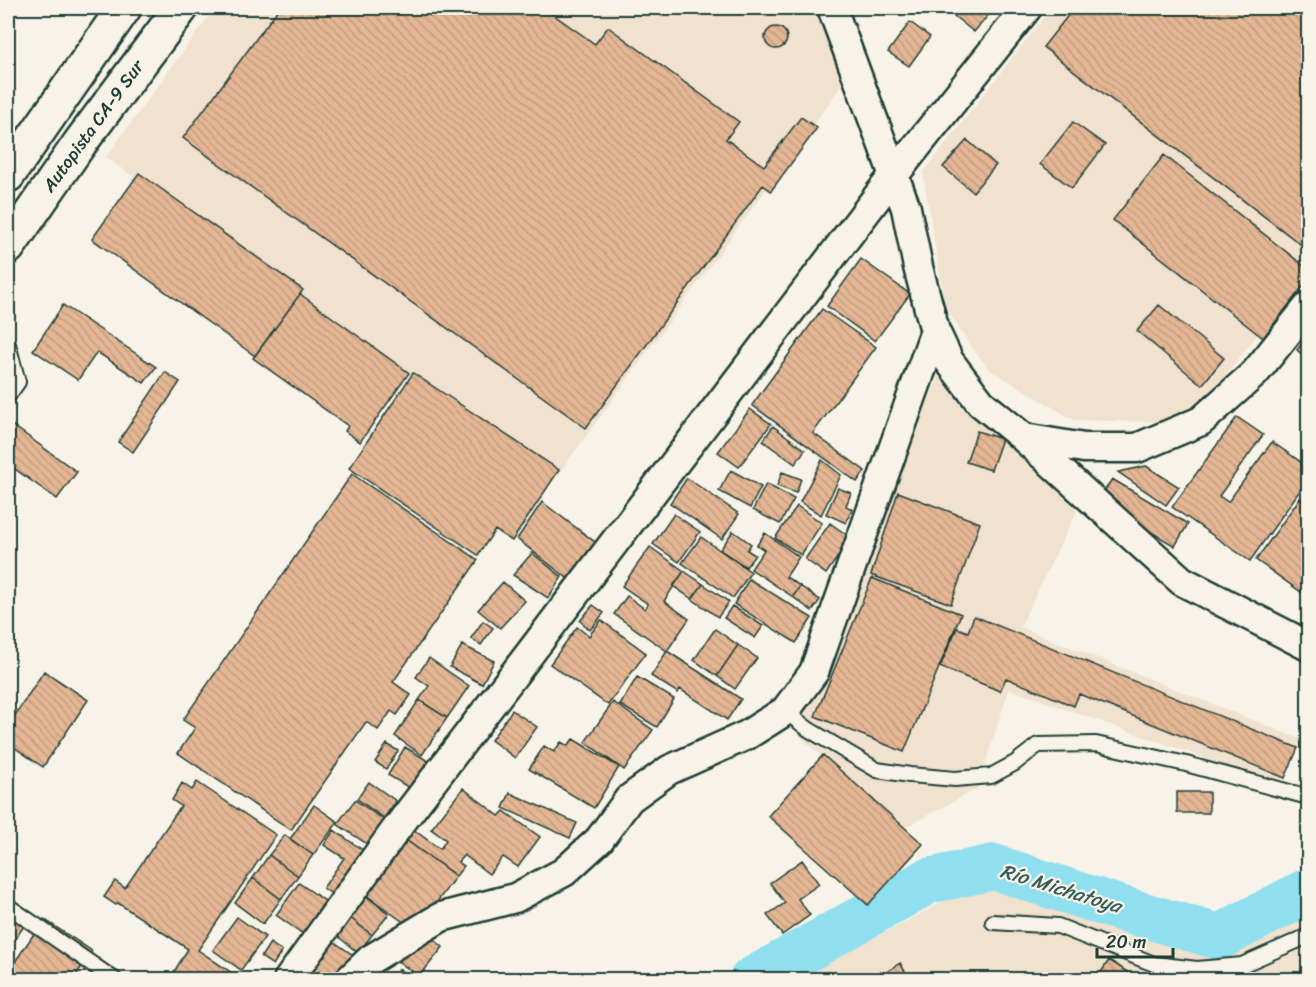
<svg xmlns="http://www.w3.org/2000/svg" width="1316" height="987" viewBox="0 0 1316 987" font-family="Sriracha,sans-serif">
<defs>
<pattern id="building-back-hatch" width="6" height="6" patternUnits="userSpaceOnUse" patternTransform="scale(1.5)"><rect width="6" height="6" fill="#e4b694"/><path d="M-1 5l2 2M0 0l6 6M5-1l2 2" fill="none" stroke="#c39d80"/></pattern>
</defs>
<rect width="100%" height="100%" fill="#f7f3e8"/>
<filter id="ink" filterUnits="userSpaceOnUse"><feTurbulence type="fractalNoise" baseFrequency=".0167" numOctaves="2"/><feDisplacementMap in="SourceGraphic" scale="12" xChannelSelector="R" yChannelSelector="G"/><feConvolveMatrix kernelMatrix="1 2 1 2 8 2 1 2 1" color-interpolation-filters="sRGB"/></filter>
<g filter="url(#ink)">
<!-- built -->
<path fill="#f1e1cf" d="M215,8H815L851,68L837,92L554,480L106,157Z
M1051,8H1308V271L1205,401L1157,422L1074,420L989,369L967,341L945,306L923,173Z
M942,367L974,406L1077,510L1020,627L1302,740L1281,785L1009,689L977,789L898,831L797,733Z
M966,890L1035,891L1183,944L1276,933L1308,910V979L794,980Z"/>
<g fill="none" stroke-linecap="round" stroke-linejoin="round">
<!-- river -->
<path stroke="#90dfef" stroke-width="46" d="M752,980L928,881L994,867L1119,908L1219,937L1308,891"/>
</g>
<!-- building -->
<path fill="url(#building-back-hatch)" stroke="#1f3d34" stroke-width="1.5" d="M279,8H544L595,44L608,27L739,122L726,139L764,166L801,117L817,128L771,191L763,185L586,428L183,138Z
M944,8H983L990,13L974,32Z
M1074,8H1308V250L1043,47Z
M910,22L930,37L909,66L888,52Z
M765 38a11 11 0 1 1 22 0a11 11 0 1 1-22 0Z
M1073,122L1105,145L1072,188L1040,164Z
M967,140L996,165L973,192L943,167Z
M1164,155L1308,269V280L1263,338L1113,220Z
M139,173L303,290L255,356L92,239Z
M861,259L910,294L875,341L827,306Z
M300,294L409,373L360,442L345,431L348,426L253,358Z
M63,305L156,367L144,383L97,352L78,380L33,350Z
M1159,305L1224,358L1202,385L1137,331Z
M822,309L876,347L813,433L865,471L857,482L752,405Z
M1308,335V359L1297,350Z
M165,372L180,382L133,452L118,442Z
M413,373L559,470L512,541L495,530L478,555L349,468Z
M750,409L771,424L739,467L718,452Z
M1237,417L1263,435L1219,496L1228,502L1272,442L1308,467V479L1250,561L1172,507Z
M8,422L77,472L57,499L8,464Z
M773,426L805,450L795,464L763,441Z
M977,431L1002,439L991,470L966,462Z
M822,460L841,475L821,515L800,502Z
M1146,466L1179,487L1166,505L1118,472Z
M731,470L761,487L750,508L719,491Z
M782,472L801,479L796,493L777,486Z
M352,474L478,560L393,682L411,695L397,715L391,711L378,730L366,722L291,830L178,753L195,728L183,720Z
M687,478L739,514L722,539L670,503Z
M1112,479L1188,524L1175,546L1098,501Z
M766,484L794,499L780,524L753,510Z
M838,488L851,493L846,506L852,509L846,523L826,514Z
M898,492L980,523L951,604L871,575Z
M1300,498L1308,504V597L1256,560Z
M542,502L599,545L571,581L517,539Z
M797,506L822,523L801,555L775,538Z
M674,514L700,532L679,562L653,544Z
M830,523L851,538L826,574L805,559Z
M733,531L751,544L747,550L755,555L746,567L720,550Z
M765,533L799,557L786,577L800,586L793,597L751,569L764,550L757,545Z
M701,537L751,572L733,598L682,563Z
M650,547L684,571L664,601L689,619L667,651L614,614L627,596L645,609L648,604L622,586Z
M532,553L562,577L548,598L513,575Z
M684,571L703,584L692,599L673,586Z
M872,578L961,614L904,752L815,716Z
M749,579L812,618L796,643L734,604Z
M503,582L525,601L500,628L478,610Z
M703,584L729,602L718,617L692,599Z
M800,586L820,600L812,611L793,597Z
M593,605L604,613L590,630L580,621Z
M732,606L763,626L755,638L724,618Z
M974,616L1298,748L1285,778L1079,694L1074,706L1006,678L1000,691L940,667L957,628L968,632Z
M601,620L646,653L608,705L550,664L577,627L589,636Z
M483,621L493,628L481,645L471,638Z
M715,629L738,645L717,676L694,660Z
M462,645L494,661L482,684L450,667Z
M738,645L757,658L735,689L717,676Z
M667,651L741,699L727,720L680,689L678,693L651,676Z
M429,658L469,686L447,718L419,700L429,686L416,677Z
M44,671L88,700L43,767L8,743V726Z
M637,677L674,699L657,727L620,705Z
M419,700L447,718L422,755L395,736Z
M613,702L653,730L624,770L585,742Z
M512,710L537,727L515,758L491,740Z
M573,739L619,767L594,808L529,769L544,746L554,752L561,742L568,746Z
M387,744L398,751L386,769L375,762Z
M405,747L428,761L411,789L388,775Z
M823,755L923,844L868,905L768,816Z
M197,782L276,835L198,950L232,973L227,980H207L197,973L194,980H169L188,949L118,903L116,905L104,897L115,881L125,888L181,806L172,800L182,783L192,790Z
M369,782L396,801L384,818L357,799Z
M463,788L499,816L504,811L540,837L518,867L503,857L489,874L464,855L458,862L464,866L456,876L406,840L414,830L440,849L446,840L431,829Z
M1177,792H1209V813H1177Z
M510,793L577,823L570,838L503,808Z
M355,800L390,824L373,848L337,824Z
M314,805L338,822L313,855L290,839Z
M334,830L371,856L341,900L323,888L344,858L324,845Z
M285,835L313,855L298,876L269,855Z
M406,840L456,876L416,931L366,895Z
M269,855L298,876L281,899L253,878Z
M802,860L819,884L798,899L810,915L782,935L767,915L785,903L770,883Z
M253,878L281,899L263,924L235,903Z
M299,883L325,901L303,934L276,915Z
M365,895L389,914L372,935L348,916Z
M16,907L30,917L8,950V919Z
M348,916L372,935L358,953L334,933Z
M237,917L265,937L241,970L213,950Z
M44,919L92,951L73,980H8V972Z
M427,934L443,947L419,977L390,955Z
M330,939L353,955L335,980H300Z
M270,943L282,951L273,965L261,957Z
M1109,960L1138,979L1141,974L1149,980H1096Z
M900,963L910,980H875Z
M399,969L414,980H391Z"/>
<g fill="none" stroke-linecap="round" stroke-linejoin="round">
<defs>
<path id="lane" d="M8,344L18,382L8,396
M785,711L808,729L877,770L910,775L955,779L991,776L1015,763L1038,745L1096,744L1186,764L1308,797
M8,906L115,980
M993,922L1058,926L1154,964L1197,969L1242,965L1308,936"/>
<path id="street" d="M832,8L906,208L918,267L935,331L949,361L981,403L1024,438L1182,581L1308,646
M1024,438L1084,448H1137L1201,421L1255,373L1308,307
M288,980L397,828L894,175L1027,8
M349,980L371,959L441,917L515,898L564,872L599,840L629,799L669,770L747,735L785,711L814,672L935,331"/>
<path id="highway" d="M8,175L124,8
M8,247L80,143L181,8"/>
</defs>
<!-- lane casing -->
<use href="#lane" stroke="#1f3d34" stroke-width="18"/>
<!-- street casing -->
<use href="#street" stroke="#1f3d34" stroke-width="33"/>
<!-- highway casing -->
<use href="#highway" stroke="#1f3d34" stroke-width="38"/>
<!-- lane -->
<use href="#lane" stroke="#f7f3e8" stroke-width="14"/>
<!-- street -->
<use href="#street" stroke="#f7f3e8" stroke-width="28"/>
<!-- highway -->
<use href="#highway" stroke="#f7f3e8" stroke-width="33"/>
</g>
</g>
<g text-anchor="middle" stroke-width="4.5" stroke-linejoin="round" paint-order="stroke">
<!-- street labels -->
<g font-size="18" fill="#1f3d34" stroke="#f7f3e8">
<text transform="translate(93 126) rotate(-54)" y="6">Autopista CA-9 Sur</text>
</g>
<!-- water labels -->
<g font-size="20" font-style="italic" fill="#365d59" stroke="#f7f3e8">
<text transform="translate(1061 888) rotate(17)" y="7">Río Michatoya</text>
</g>
</g>
<!-- margin -->
<rect width="1316" height="987" fill="none" stroke="#f7f3e8" stroke-width="30"/>
<rect x="15" y="15" width="1286" height="957" fill="none" stroke="#1f3d34" stroke-width="2" filter="url(#ink)"/>
<!-- scale -->
<path d="M1097 948v9h76v-9" fill="none" stroke="#1f3d34" stroke-width="3"/>
<text x="1106" y="948" font-size="18" fill="#1f3d34" stroke="#f7f3e8" stroke-width="4.5" paint-order="stroke">20 m</text>
</svg>
